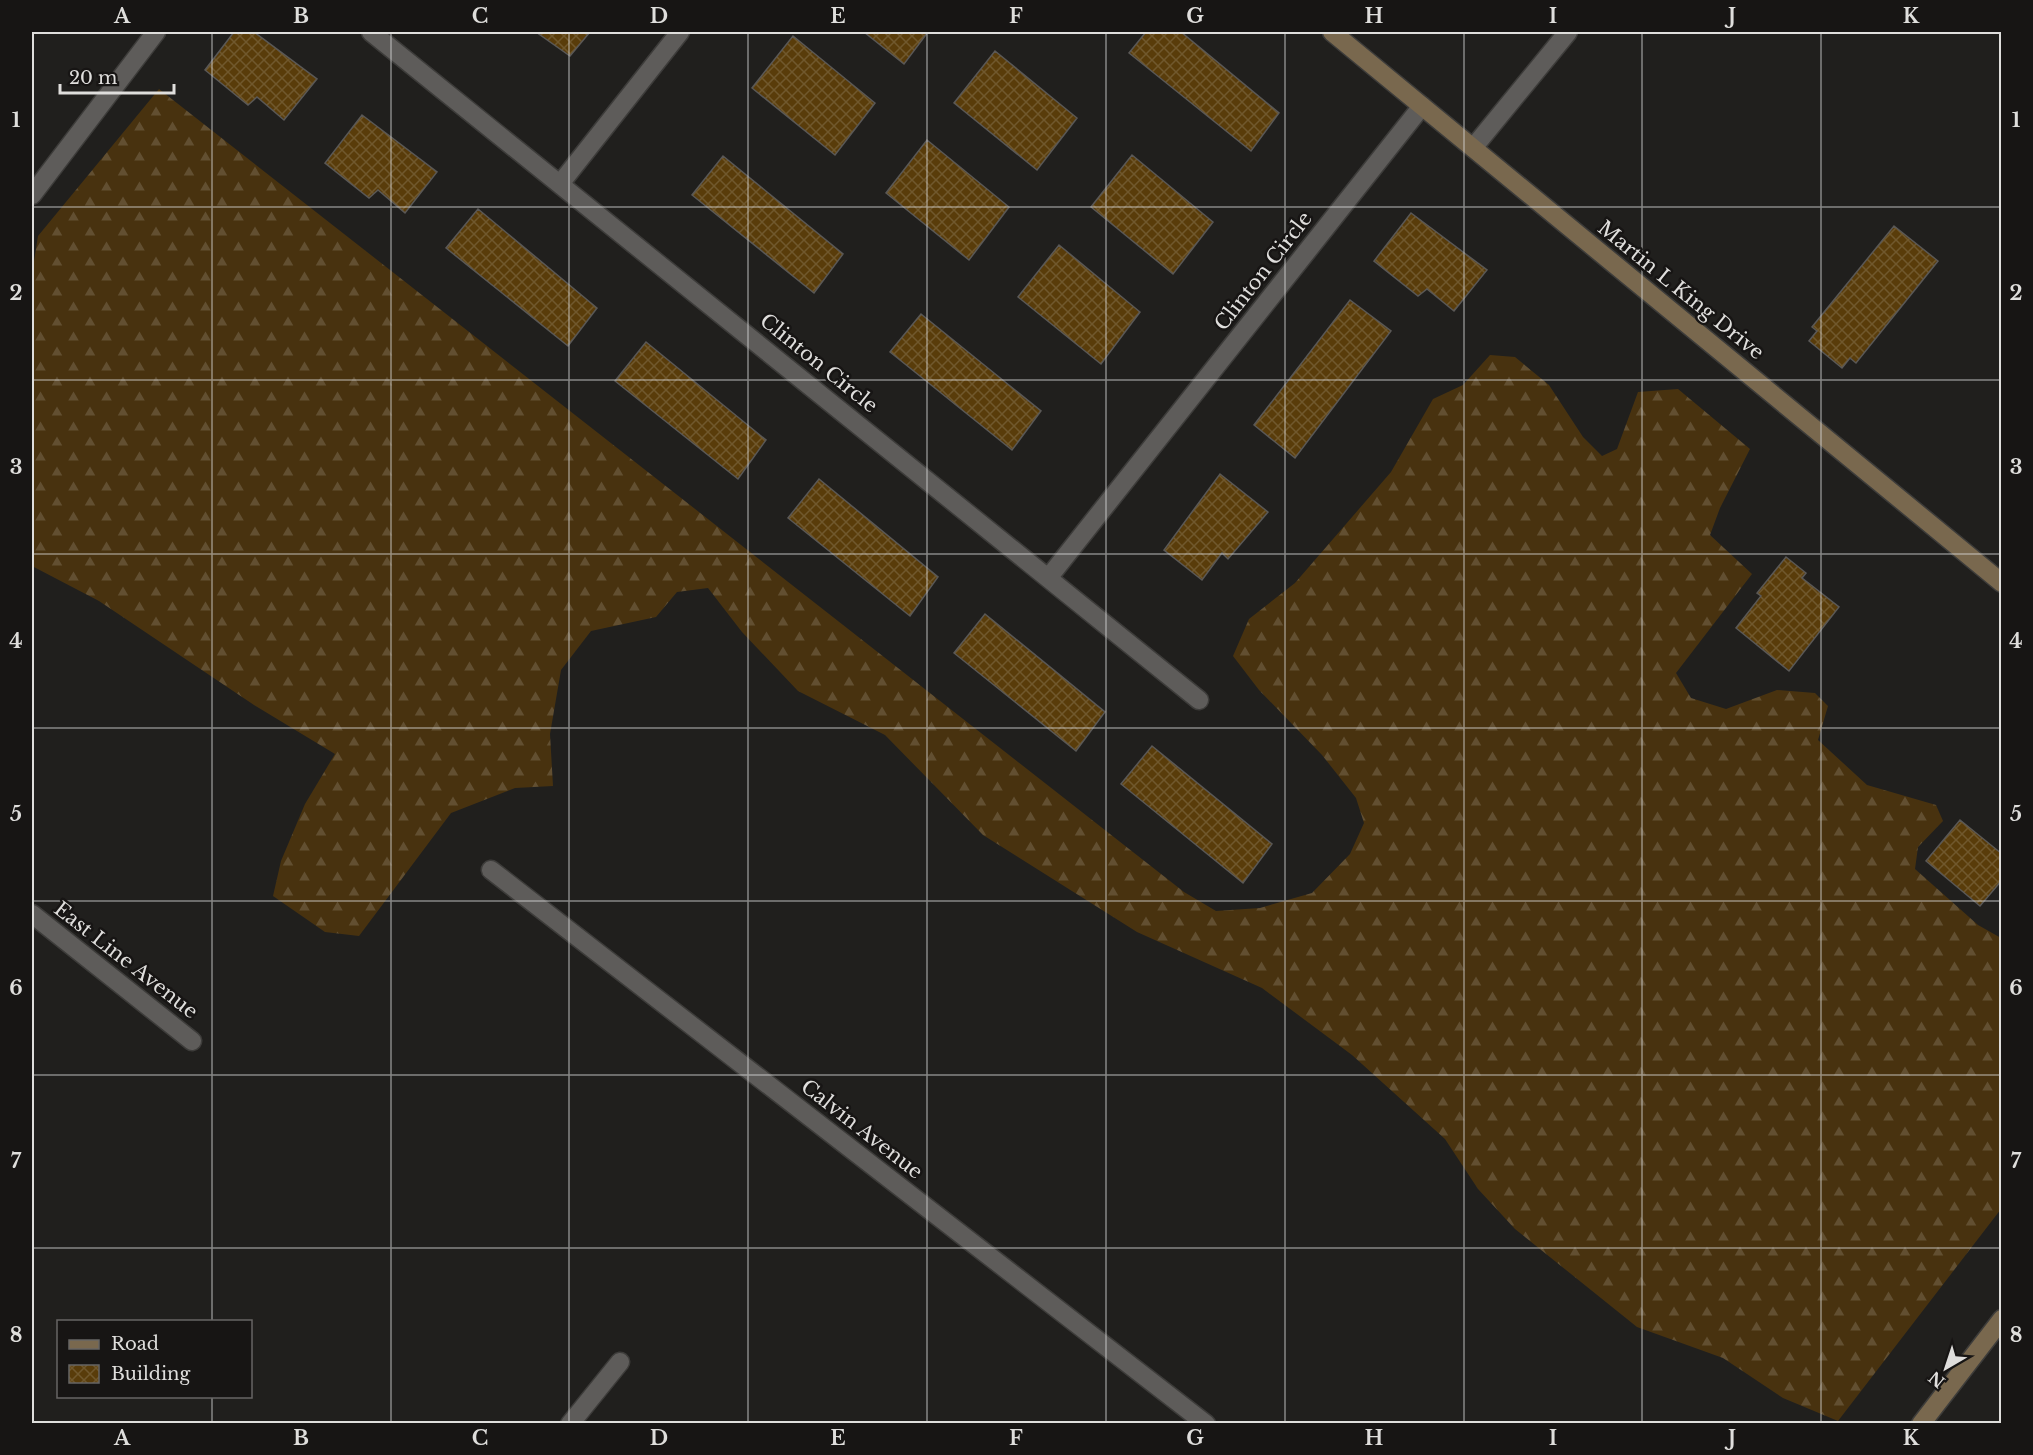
<svg xmlns="http://www.w3.org/2000/svg" width="2033" height="1455" viewBox="0 0 2033 1455" font-family="'Libre Baskerville',serif">
<defs>
<pattern id="forest-firs" width="22" height="20" patternUnits="userSpaceOnUse" patternTransform="scale(1.5)"><rect width="22" height="20" fill="#48320f"/><path d="M5 1l3.5 6h-7zM16 11l3.5 6h-7z" fill="#624f31"/></pattern>
<pattern id="building-cross-hatch" width="8" height="8" patternUnits="userSpaceOnUse" patternTransform="scale(1.5)"><rect width="8" height="8" fill="#593c0a"/><path d="M0 0l8 8M0 8l8-8" fill="none" stroke="#70582d"/></pattern>
</defs>
<rect width="100%" height="100%" fill="#201f1d"/>
<!-- forest -->
<path fill="url(#forest-firs)" d="M159,89L1184,892L1216,911L1260,908L1312,893L1350,854L1364,823L1356,798L1322,755L1259,690L1233,656L1249,619L1295,583L1391,472L1433,399L1463,385L1490,355L1515,357L1549,385L1583,437L1602,456L1617,449L1638,392L1678,389L1750,449L1720,508L1710,535L1752,574L1676,673L1691,698L1726,709L1777,690L1815,693L1828,706L1818,740L1867,785L1936,805L1943,821L1918,847L1915,869L1978,925L2001,938V1209L1838,1421L1783,1398L1723,1358L1637,1327L1515,1229L1478,1189L1445,1139L1352,1055L1262,988L1137,932L983,835L885,735L798,691L742,632L708,588L677,592L656,617L591,631L561,670L550,734L553,786L515,788L451,813L359,936L325,932L273,896L281,861L305,804L335,754L254,705L99,601L32,566V274L38,236Z"/>
<!-- building -->
<path fill="url(#building-cross-hatch)" stroke="#5a5856" stroke-width="1.5" d="M234,32H254L317,79L284,120L257,97L248,105L205,70Z
M536,32H590L570,56Z
M864,32H928L904,64Z
M1146,32H1181L1279,113L1251,151L1129,53Z
M793,36L875,103L835,155L752,88Z
M995,51L1077,118L1037,170L954,103Z
M362,115L437,172L405,213L378,190L369,198L325,163Z
M927,140L1009,207L969,260L886,193Z
M1132,155L1213,222L1173,274L1091,207Z
M723,156L843,254L814,293L692,195Z
M478,209L597,308L568,346L446,248Z
M1411,213L1487,270L1454,311L1427,289L1418,296L1374,261Z
M1894,226L1938,261L1856,363L1850,358L1842,368L1809,341L1817,331L1812,327Z
M1059,245L1140,312L1101,364L1018,297Z
M1350,300L1391,331L1295,458L1254,425Z
M921,314L1041,411L1012,450L890,352Z
M646,342L766,440L738,479L615,381Z
M1220,474L1268,512L1228,559L1222,553L1202,580L1164,550Z
M819,479L938,577L910,616L788,518Z
M1786,557L1806,573L1802,578L1839,607L1789,671L1736,628L1761,596L1757,593Z
M985,614L1105,712L1076,751L954,653Z
M1152,746L1272,844L1243,883L1121,784Z
M1960,820L2002,854V880L1980,906L1926,861Z"/>
<g fill="none" stroke-linecap="round" stroke-linejoin="round">
<defs>
<path id="street" d="M371,32L1199,700
M1473,148L1568,32
M560,184L680,32
M32,195L156,32
M1049,577L1422,106
M491,870L1206,1424
M32,914L192,1041
M570,1424L620,1362"/>
<path id="secondary" d="M1332,32L2002,583
M1921,1424L2002,1319"/>
</defs>
<!-- street casing -->
<use href="#street" stroke="#3d3c3a" stroke-width="21"/>
<!-- secondary casing -->
<use href="#secondary" stroke="#3d3c3a" stroke-width="21"/>
<!-- street -->
<use href="#street" stroke="#5e5c5a" stroke-width="18"/>
<!-- secondary -->
<use href="#secondary" stroke="#79684e" stroke-width="18"/>
</g>
<!-- grid -->
<path fill="none" stroke="#dfdedc" stroke-width="1.5" stroke-opacity="0.55" d="M212,32V1322M391,32V1424M569,32V1424M748,32V1424M927,32V1424M1106,32V1424M1285,32V1424M1464,32V1424M1642,32V1424M1821,32V1424M32,207H2002M32,380H2002M32,554H2002M32,728H2002M32,901H2002M32,1075H2002M32,1248H2002M212,1396V1424"/>
<g text-anchor="middle" stroke-width="5" stroke-linejoin="round" paint-order="stroke">
<!-- street labels -->
<g font-size="20" fill="#dfdedc" stroke="#171514">
<text transform="translate(1263 271) rotate(-52)" y="7">Clinton Circle</text>
<text transform="translate(1681 290) rotate(39)" y="7">Martin L King Drive</text>
<text transform="translate(819 363) rotate(39)" y="7">Clinton Circle</text>
<text transform="translate(126 960) rotate(38)" y="7">East Line Avenue</text>
<text transform="translate(862 1129) rotate(38)" y="7">Calvin Avenue</text>
</g>
</g>
<!-- border -->
<rect width="2033" height="1455" fill="none" stroke="#171514" stroke-width="66"/>
<!-- legend -->
<rect x="57" y="1320" width="195" height="78" fill="#171514" stroke="#676564" stroke-width="1.5"/>
<rect x="69" y="1340" width="30" height="9" fill="#79684e" stroke="#676564" stroke-width="1.5"/>
<text x="111" y="1350" font-size="18" fill="#dfdedc">Road</text>
<rect x="69" y="1365" width="30" height="18" fill="url(#building-cross-hatch)" stroke="#676564" stroke-width="1.5"/>
<text x="111" y="1380" font-size="18" fill="#dfdedc">Building</text>
<!-- north arrow -->
<g transform="translate(1946 1368) rotate(219)" stroke="#171514" stroke-width="4.5" paint-order="stroke">
<path d="M0-4.5L10 22L0 15L-10 22Z" fill="#dfdedc"/>
<text y="-9" font-size="16" font-weight="bold" text-anchor="middle" fill="#dfdedc">N</text>
</g>
<!-- scale -->
<path d="M60 84v9h114v-9" fill="none" stroke="#dfdedc" stroke-width="3"/>
<text x="69" y="84" font-size="18" fill="#dfdedc" stroke="#171514" stroke-width="4.5" paint-order="stroke">20 m</text>
<rect x="33" y="33" width="1967" height="1389" fill="none" stroke="#dfdedc" stroke-width="2"/>
<g font-size="20" text-anchor="middle" font-weight="bold" fill="#dfdedc">
<text x="122" y="23">A</text>
<text x="301" y="23">B</text>
<text x="480" y="23">C</text>
<text x="659" y="23">D</text>
<text x="838" y="23">E</text>
<text x="1016" y="23">F</text>
<text x="1195" y="23">G</text>
<text x="1374" y="23">H</text>
<text x="1553" y="23">I</text>
<text x="1732" y="23">J</text>
<text x="1911" y="23">K</text>
<text x="16" y="127">1</text>
<text x="2016" y="127">1</text>
<text x="16" y="300">2</text>
<text x="2016" y="300">2</text>
<text x="16" y="474">3</text>
<text x="2016" y="474">3</text>
<text x="16" y="648">4</text>
<text x="2016" y="648">4</text>
<text x="16" y="821">5</text>
<text x="2016" y="821">5</text>
<text x="16" y="995">6</text>
<text x="2016" y="995">6</text>
<text x="16" y="1168">7</text>
<text x="2016" y="1168">7</text>
<text x="16" y="1342">8</text>
<text x="2016" y="1342">8</text>
<text x="122" y="1445">A</text>
<text x="301" y="1445">B</text>
<text x="480" y="1445">C</text>
<text x="659" y="1445">D</text>
<text x="838" y="1445">E</text>
<text x="1016" y="1445">F</text>
<text x="1195" y="1445">G</text>
<text x="1374" y="1445">H</text>
<text x="1553" y="1445">I</text>
<text x="1732" y="1445">J</text>
<text x="1911" y="1445">K</text>
</g>
</svg>
